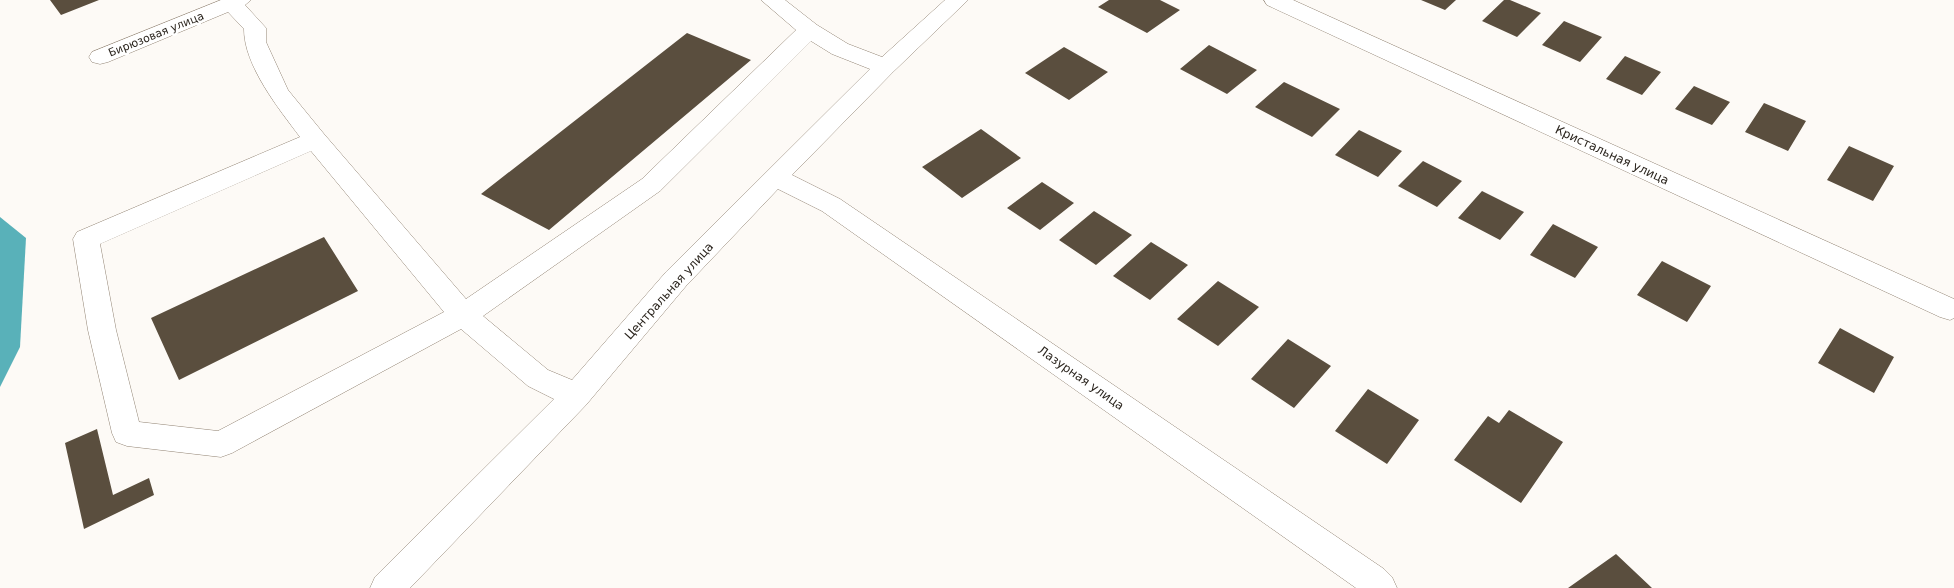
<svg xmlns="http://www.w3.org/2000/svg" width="1954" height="588" viewBox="0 0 1954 588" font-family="'DejaVu Sans',sans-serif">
<rect width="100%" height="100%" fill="#fdfaf6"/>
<!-- water -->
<path fill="#59b1b9" d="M0,217L26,238L20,347L0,387Z"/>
<!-- building -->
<path fill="#5a4e3e" d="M50,0H99L61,15Z
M1109,0H1160L1180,10L1147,33L1098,7Z
M1421,0H1456L1445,10Z
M1504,0H1510L1541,13L1517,37L1482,21Z
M1564,21L1602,37L1580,62L1542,45Z
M687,33L751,60L549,230L481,194Z
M1209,45L1257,70L1227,94L1180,69Z
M1064,47L1108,72L1069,100L1025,73Z
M1625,56L1661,72L1642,95L1606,79Z
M1284,82L1340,109L1312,137L1255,107Z
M1694,86L1730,102L1712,125L1675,109Z
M1764,103L1806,121L1788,151L1745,132Z
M981,129L1021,158L962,198L922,167Z
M1359,130L1402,151L1378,177L1335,155Z
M1849,146L1894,166L1873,201L1827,180Z
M1423,161L1462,181L1437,207L1398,186Z
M1042,182L1074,203L1040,230L1007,208Z
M1482,191L1524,212L1500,240L1458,218Z
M1094,211L1132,235L1096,265L1059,240Z
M1553,224L1598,247L1575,278L1530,255Z
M324,237L358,291L179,380L151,318Z
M1151,242L1188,265L1150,300L1113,276Z
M1662,261L1711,286L1687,322L1637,295Z
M1218,281L1259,307L1218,346L1177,319Z
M1840,328L1894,357L1874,393L1818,363Z
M1288,339L1331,366L1294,408L1251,379Z
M1368,389L1419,420L1387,464L1335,431Z
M1509,410L1563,442L1521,503L1454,460L1488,416L1499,423Z
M97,429L113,495L149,478L154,495L84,529L65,443Z
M1616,554L1652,588H1568Z"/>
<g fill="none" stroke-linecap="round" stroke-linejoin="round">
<defs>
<path id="minor" d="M221,0H251L245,5L266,28V42L288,90L324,134L466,299L642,179L796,30L761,0H785L817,25L848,44L882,57L945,0H968L893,72L792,175L840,199L1384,569L1392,577L1397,588H1356L822,211L778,189L686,286L586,405L410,588H370L375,577L554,399L528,386L461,329L232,453L221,457L127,446L116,442L112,433L88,330L73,239L77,232L300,137C279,109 244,66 244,29L228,12L108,62L100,64L92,62L89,57L92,52ZM811,41L832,54L870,69L666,272L572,380L548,370L483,316L660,191ZM311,151L444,312L218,431L139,422L116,330L100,244Z
M1264,0H1293L1954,299V318L1950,320L1940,317L1267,5Z"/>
</defs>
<!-- minor casing -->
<use href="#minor" stroke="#928474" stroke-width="1"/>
<!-- minor -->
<use href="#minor" fill="#fff" fill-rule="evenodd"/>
</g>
<g text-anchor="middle" stroke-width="5" stroke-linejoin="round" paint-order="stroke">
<!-- far-street labels -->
<g font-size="11" fill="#2b251e" stroke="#fff">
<text transform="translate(156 34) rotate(-22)" y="4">Бирюзовая улица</text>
</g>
<!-- street labels -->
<g font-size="12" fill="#2b251e" stroke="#fff">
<text transform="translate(1612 155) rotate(25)" y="4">Кристальная улица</text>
<text transform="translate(669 291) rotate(-48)" y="4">Центральная улица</text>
<text transform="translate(1081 378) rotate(35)" y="4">Лазурная улица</text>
</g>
</g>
</svg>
